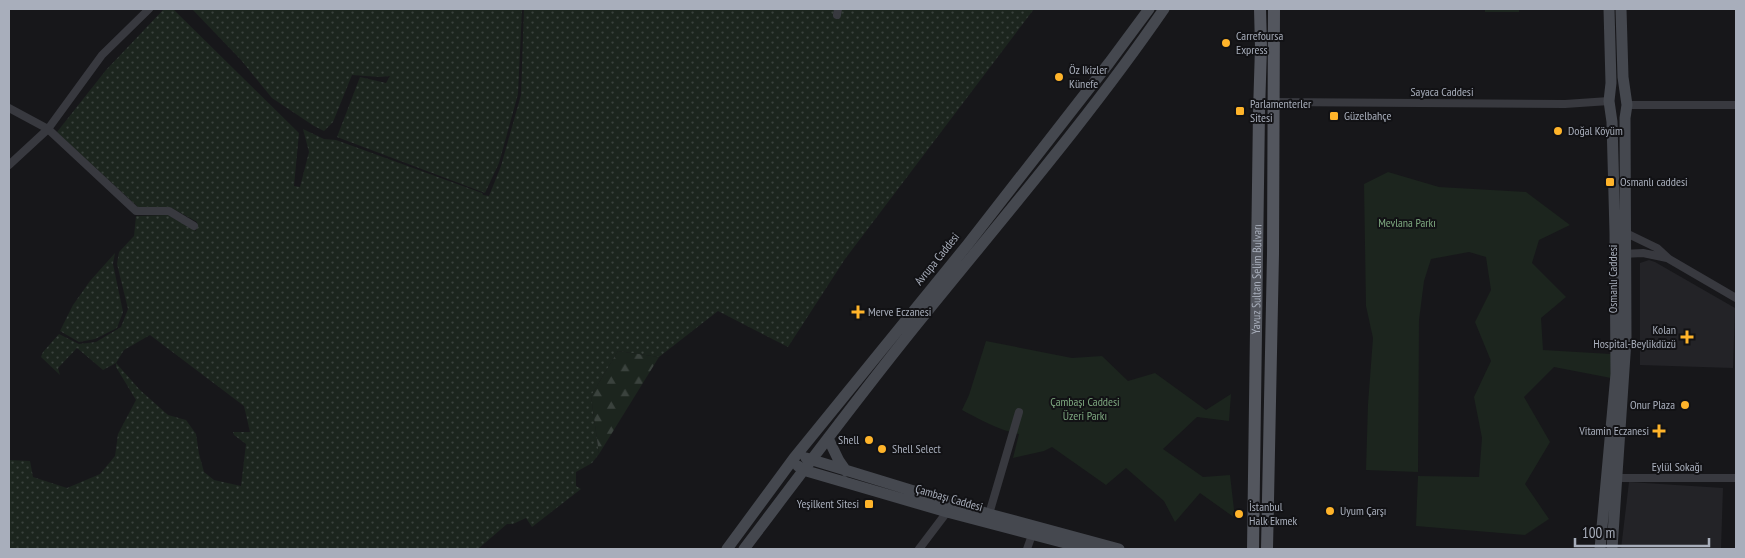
<svg xmlns="http://www.w3.org/2000/svg" width="1745" height="558" viewBox="0 0 1745 558" font-family="'PT Sans Narrow',sans-serif">
<defs>
<pattern id="grass-dots" width="8" height="8" patternUnits="userSpaceOnUse" patternTransform="scale(1.25)"><rect width="8" height="8" fill="#1c251e"/><path d="M2 2h.1M6 6h.1" fill="none" stroke="#3a423d" stroke-width="1.8" stroke-linecap="round"/></pattern>
<pattern id="forest-firs" width="22" height="20" patternUnits="userSpaceOnUse" patternTransform="scale(1.25)"><rect width="22" height="20" fill="#1c251e"/><path d="M5 1l3.5 6h-7zM16 11l3.5 6h-7z" fill="#3a423d"/></pattern>
</defs>
<rect width="100%" height="100%" fill="#17171a"/>
<!-- built -->
<path fill="#232327" d="M1649,260L1655,262L1735,308L1733,368L1640,365V263Z
M1629,482L1723,488L1721,549H1621Z"/>
<!-- grass -->
<path fill="url(#grass-dots)" fill-rule="evenodd" d="M164,9H173L299,133L294,186L300,187L309,152L303,129L324,139L336,140L482,193L483,195L489,196L501,166L521,95L524,9H1034L845,259L788,347L718,311L659,357L618,351L591,396L599,454L592,463L576,472V486L581,489L532,527L526,518L513,524H507L478,549H9V460L30,461L33,477L67,488L100,474L115,456L118,434L136,400L116,367V363L103,370L77,348L58,368L60,375L41,357L43,352L59,334L79,344L96,342L121,327L128,309L117,264L119,252L134,236L136,216L168,215L196,231L197,222L172,208L138,207L57,132L106,70ZM150,335L244,406L250,432H233L234,435L246,444L241,486L214,480L204,472L199,454L196,434L186,420L168,415L140,390L116,363L124,350Z
M192,9H522L518,94L499,163L485,193L337,137L360,77L386,83L390,76L380,77L352,75L333,122L324,131L314,126L272,98L241,60Z
M115,253L113,264L123,312L117,328L95,339L79,342L60,331L73,305L90,281Z"/>
<!-- forest -->
<path fill="url(#forest-firs)" d="M618,351L659,357L599,454L591,396Z"/>
<!-- park -->
<path fill="#1c251e" d="M1485,9H1519V12H1485Z
M1388,172L1439,187L1526,192L1570,225L1539,240L1532,263L1566,297L1541,318L1543,350L1611,354V378L1554,367L1524,397L1550,442L1525,484L1549,519L1525,535L1416,526L1418,476L1479,477L1482,438L1474,397L1491,361L1475,322L1491,290L1486,257L1469,252L1431,259L1424,281L1419,320L1418,472L1366,470L1368,404L1373,338L1366,306L1364,184Z
M986,341L1072,358L1102,356L1128,381L1155,373L1206,410L1231,394L1229,421L1197,417L1163,449L1203,477L1230,475L1235,518L1200,493L1175,522L1164,501L1126,468L1106,485L1052,447L1044,451L1013,458L1019,434C998,430 981,420 962,410L969,395Z"/>
<g fill="none" stroke-linecap="round" stroke-linejoin="round">
<!-- street -->
<path stroke="#38393f" stroke-width="8" d="M837,15L838,9
M1275,102L1565,104L1609,101
M1627,105H1736
M9,108L48,129L136,211H169L194,226
M9,165L48,129L102,55L149,9
M1621,233H1626L1657,248L1669,259L1736,298
M1622,254L1643,253L1667,258
M1618,478H1736
M989,514L1019,412
M919,549L947,512
M1027,549L1032,535"/>
<!-- secondary -->
<path stroke="#45484f" stroke-width="11" d="M828,438L839,461L846,471
M806,458L989,514L1119,549
M798,466L803,470L947,512L1088,549
M727,549L794,458L968,244L1109,63L1149,9
M744,549C804,470 863,390 926,313C1007,213 1091,115 1164,9
M1600,549L1616,374L1615,233L1612,122L1609,101L1611,83L1609,9
M1612,549L1626,340L1625,118L1627,105L1623,77L1621,9"/>
<!-- primary -->
<g stroke="#53565e" stroke-width="12">
<path id="s1" d="M1253,549L1259,112L1261,47L1260,9"/>
<path d="M1267,549L1273,254L1274,9"/>
</g>
</g>
<!-- markers -->
<g fill="#ffb42a" stroke="#121215" stroke-width="2">
<circle cx="1226" cy="43" r="5"/>
<circle cx="1059" cy="77" r="5"/>
<rect x="1235" y="106" width="10" height="10" rx="2.5"/>
<rect x="1329" y="111" width="10" height="10" rx="2.5"/>
<circle cx="1558" cy="131" r="5"/>
<rect x="1605" y="177" width="10" height="10" rx="2.5"/>
<path d="M855.5 304.5h5v5h5v5h-5v5h-5v-5h-5v-5h5z"/>
<path d="M1684.5 329.5h5v5h5v5h-5v5h-5v-5h-5v-5h5z"/>
<circle cx="1685" cy="405" r="5"/>
<path d="M1656.5 423.5h5v5h5v5h-5v5h-5v-5h-5v-5h5z"/>
<circle cx="869" cy="440" r="5"/>
<circle cx="882" cy="449" r="5"/>
<rect x="864" y="499" width="10" height="10" rx="2.5"/>
<circle cx="1330" cy="511" r="5"/>
<circle cx="1239" cy="514" r="5"/>
</g>
<g text-anchor="middle" stroke-width="4" stroke-linejoin="round" paint-order="stroke">
<!-- poi labels -->
<g font-size="12" fill="#a8aebb" stroke="#121215" text-anchor="start">
<text x="1236" y="40">Carrefoursa<tspan x="1236" dy="14">Express</tspan></text>
<text x="1069" y="74">Öz Ikizler<tspan x="1069" dy="14">Künefe</tspan></text>
<text x="1250" y="108">Parlamenterler<tspan x="1250" dy="14">Sitesi</tspan></text>
<text x="1344" y="120">Güzelbahçe</text>
<text x="1568" y="135">Doğal Köyüm</text>
<text x="1620" y="186">Osmanlı caddesi</text>
<text x="868" y="316">Merve Eczanesi</text>
<text x="1676" y="334" text-anchor="end">Kolan<tspan x="1676" dy="14">Hospital-Beylikdüzü</tspan></text>
<text x="1675" y="409" text-anchor="end">Onur Plaza</text>
<text x="1649" y="435" text-anchor="end">Vitamin Eczanesi</text>
<text x="859" y="444" text-anchor="end">Shell</text>
<text x="892" y="453">Shell Select</text>
<text x="859" y="508" text-anchor="end">Yeşilkent Sitesi</text>
<text x="1249" y="511">İstanbul<tspan x="1249" dy="14">Halk Ekmek</tspan></text>
<text x="1340" y="515">Uyum Çarşı</text>
</g>
<!-- street labels -->
<g font-size="12" fill="#a8aebb" stroke="#121215">
<text x="1442" y="96">Sayaca Caddesi</text>
<text transform="translate(937 259) rotate(-51)" y="4">Avrupa Caddesi</text>
<text dy="4" stroke="none"><textPath href="#s1" startOffset="270">Yavuz Sultan Selim Bulvarı</textPath></text>
<text transform="translate(1613 279) rotate(-90)" y="4">Osmanlı Caddesi</text>
<text x="1677" y="471">Eylül Sokağı</text>
<text transform="translate(949 498) rotate(16)" y="4">Çambaşı Caddesi</text>
</g>
<!-- park labels -->
<g font-size="12" fill="#7da77f" stroke="#121215">
<text x="1407" y="227">Mevlana Parkı</text>
<text x="1085" y="406">Çambaşı Caddesi<tspan x="1085" dy="14">Üzeri Parkı</tspan></text>
</g>
</g>
<!-- border -->
<rect width="1745" height="558" fill="none" stroke="#a8aebb" stroke-width="20"/>
<!-- scale -->
<path d="M1575 538v8h134v-8" fill="none" stroke="#a8aebb" stroke-width="2.5"/>
<text x="1582" y="538" font-size="15" fill="#a8aebb" stroke="#121215" stroke-width="4" paint-order="stroke">100 m</text>
</svg>
